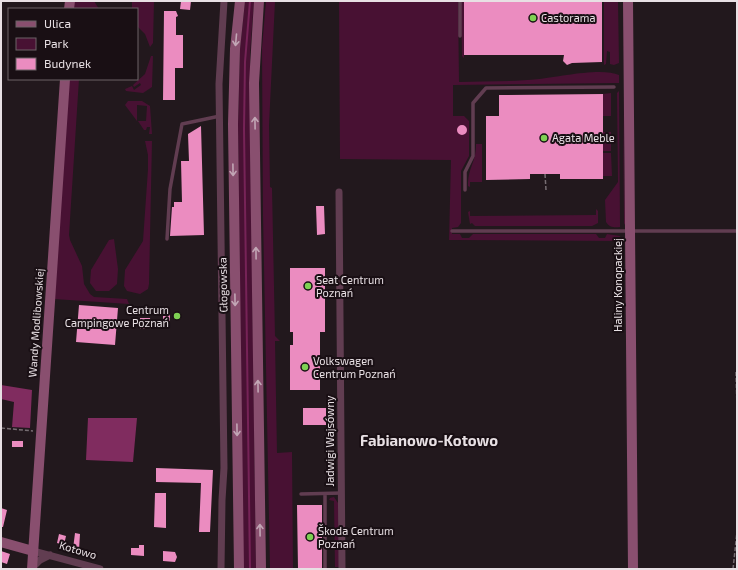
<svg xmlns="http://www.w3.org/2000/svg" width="738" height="570" viewBox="0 0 738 570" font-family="'Exo 2',sans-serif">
<rect width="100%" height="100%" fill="#22181d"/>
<!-- green -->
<path fill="#481133" d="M74,1H94L99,9H74Z
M132,1H154L153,43L150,47L145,34L137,26V9H132Z
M245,1H254L250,53V112L256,569H243L238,124L240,49Z
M266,1H275L269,125L270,187L272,188L275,336L280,341H275L277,453L292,452L293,569H270L263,215L262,48Z
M339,1H458L459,82C485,81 513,82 539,79C558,77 602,67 619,75V83H617L453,85V116H464L469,121V156L461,171V223L458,227L452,228V234H460L462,238H469L473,234H596L599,238H605L607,234L620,236L619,241L449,240L451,160L340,159Z
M461,1H464V58L462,56Z
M604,1H618L619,63L614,65L610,64V52L607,51L606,64L604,65Z
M151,56H153L152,87L143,93L126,91L125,89L132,86L134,90L141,85L140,83L134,87L133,85L145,74Z
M69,79H79L69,235L70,240L82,266L84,284L90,294L94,297L127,299L129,304L54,299Z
M619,91L620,227C614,228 609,227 606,222L605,200L618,182L617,93Z
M611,93V116H603V94Z
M623,93L625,223L624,225Z
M128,101H142L150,106L152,134H149L150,127H147L146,130H144L138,121H146L147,106L137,105V121L125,105Z
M603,132H611V151H603Z
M145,141H152L149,284L148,289L140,294L127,291L124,286L125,270L143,241L148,169V155Z
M476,144H482V182H470V187L468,186C468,167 476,163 476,144Z
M603,153H611L612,176H603Z
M596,209L598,211V223L592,226H475L472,223L470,224L468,212L470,211V216L596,215Z
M114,239L118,269L117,284L109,291H96L90,283L91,270L109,240Z
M334,497L338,503L339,567H335L334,501L329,500L330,498Z"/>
<!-- forest -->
<path fill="#802c5f" d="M1,385L32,390L30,428L12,427L14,402L1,399Z
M88,418H137L133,462L86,460Z"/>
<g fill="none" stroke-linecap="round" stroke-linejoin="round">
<!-- stream -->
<path stroke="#762357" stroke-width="2" d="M250,569L244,129L245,62L250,1"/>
</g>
<!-- building -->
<path fill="#eb8cc0" d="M181,1H191L190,10L180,9Z
M464,1H602V62L572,63L567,65L563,61L564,55H464Z
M164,11H176L178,16L176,17V35H183V68H175V100H163Z
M603,94V179H560V174H530V179L486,180V116H499V95Z
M457 130a5 5 0 1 1 10 0a5 5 0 1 1-10 0Z
M201,126L204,235L170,236L172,207H174V202H182L181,161H189L188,134Z
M316,206H324L325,234L317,235Z
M290,268H325V332H320V390H290V345H293V332H290Z
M79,305L118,308L115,345L76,342Z
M163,312H170V321H163Z
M140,318H150L151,329H140Z
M303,408H326V425H303Z
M12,441H23V447H12Z
M156,468L213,470L210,532H199L201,483L156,482Z
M155,493H166V528L154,527Z
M297,505H322V569H298Z
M1,508L7,510L3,527H1Z
M75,533L80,534L79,550L73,549Z
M59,534L66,536L64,545L57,543Z
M139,545H144V556L131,555V548H139Z
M1,551L10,554L7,564L1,562Z
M163,551L175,552L177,557L175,562L163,561Z"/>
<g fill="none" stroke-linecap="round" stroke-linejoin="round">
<!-- path -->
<path stroke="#766d72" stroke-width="1.5" stroke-dasharray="4 2" stroke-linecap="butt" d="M545,174L546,190
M736,372L737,408
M1,428L33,431
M733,569L737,532"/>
<!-- lane -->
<path stroke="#613d51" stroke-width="3.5" d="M460,1V36
M465,190V172L473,156V103L486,88L614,87
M452,231H737
M167,239L170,189L182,124L220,116
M301,494L342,493
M325,569V494"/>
<!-- street -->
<path stroke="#613d51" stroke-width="7" d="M339,192L342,569
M33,551L100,569
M32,568L40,560L50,555
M221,569L222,500L224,468L219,84L224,1"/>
<!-- secondary -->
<path stroke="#894f6f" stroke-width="10" d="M259,1L254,83L261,569
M628,1L633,569
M69,9L70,1
M1,542L33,551
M32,569L65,79
M239,569L233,124L235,49L240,1"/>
</g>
<!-- one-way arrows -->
<defs><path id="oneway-shaft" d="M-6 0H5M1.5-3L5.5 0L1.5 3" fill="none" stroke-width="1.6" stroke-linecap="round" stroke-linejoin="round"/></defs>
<g stroke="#c2a6b5">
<use href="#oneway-shaft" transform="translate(236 40) rotate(95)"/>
<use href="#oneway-shaft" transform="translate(255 123) rotate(-91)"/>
<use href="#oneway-shaft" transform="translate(233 170) rotate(89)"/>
<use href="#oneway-shaft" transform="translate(256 253) rotate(-91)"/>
<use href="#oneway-shaft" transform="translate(235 300) rotate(89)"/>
<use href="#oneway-shaft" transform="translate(258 386) rotate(-91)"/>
<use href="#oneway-shaft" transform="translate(237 430) rotate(89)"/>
<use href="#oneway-shaft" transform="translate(260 530) rotate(-91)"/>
</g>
<!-- markers -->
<g fill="#7ed153" stroke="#190f14" stroke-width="1.5">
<circle cx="533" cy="18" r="4"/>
<circle cx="544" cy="138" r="4"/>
<circle cx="308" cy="286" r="4"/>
<circle cx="177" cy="316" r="4"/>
<circle cx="305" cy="367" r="4"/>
<circle cx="310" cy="537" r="4"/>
</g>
<g text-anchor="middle" stroke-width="4" stroke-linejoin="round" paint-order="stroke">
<!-- poi labels -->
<g font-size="11" fill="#e8e0e4" stroke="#190f14" text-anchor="start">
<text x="541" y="22">Castorama</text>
<text x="552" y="142">Agata Meble</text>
<text x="316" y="284">Seat Centrum<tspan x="316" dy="13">Poznań</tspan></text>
<text x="169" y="314" text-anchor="end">Centrum<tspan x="169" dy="13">Campingowe Poznań</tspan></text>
<text x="313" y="365">Volkswagen<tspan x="313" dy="13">Centrum Poznań</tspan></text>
<text x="318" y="535">Škoda Centrum<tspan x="318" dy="13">Poznań</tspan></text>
</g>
<!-- street labels -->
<g font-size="11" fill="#e8e0e4" stroke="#190f14">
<text transform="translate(223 285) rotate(-91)" y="4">Głogowska</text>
<text transform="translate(618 285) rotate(-90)" y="4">Haliny Konopackiej</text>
<text transform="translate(36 323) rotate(-86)" y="4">Wandy Modlibowskiej</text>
<text transform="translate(330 441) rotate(-90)" y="4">Jadwigi Wajsówny</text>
<text transform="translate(78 550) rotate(16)" y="4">Kotowo</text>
</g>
<!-- district labels -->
<g font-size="15" font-weight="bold" fill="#e8e0e4" stroke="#190f14">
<text x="429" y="446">Fabianowo-Kotowo</text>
</g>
</g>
<!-- border -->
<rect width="738" height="570" fill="none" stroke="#e8e0e4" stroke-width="4"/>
<!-- legend -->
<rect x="8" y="8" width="130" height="72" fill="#190f14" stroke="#6c6367"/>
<rect x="16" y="21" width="20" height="6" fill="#894f6f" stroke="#6c6367"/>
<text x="44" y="28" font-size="12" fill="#e8e0e4">Ulica</text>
<rect x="16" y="38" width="20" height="12" fill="#481133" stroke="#6c6367"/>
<text x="44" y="48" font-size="12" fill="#e8e0e4">Park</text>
<rect x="16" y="58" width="20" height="12" fill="#eb8cc0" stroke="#6c6367"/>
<text x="44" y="68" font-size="12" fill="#e8e0e4">Budynek</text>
</svg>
